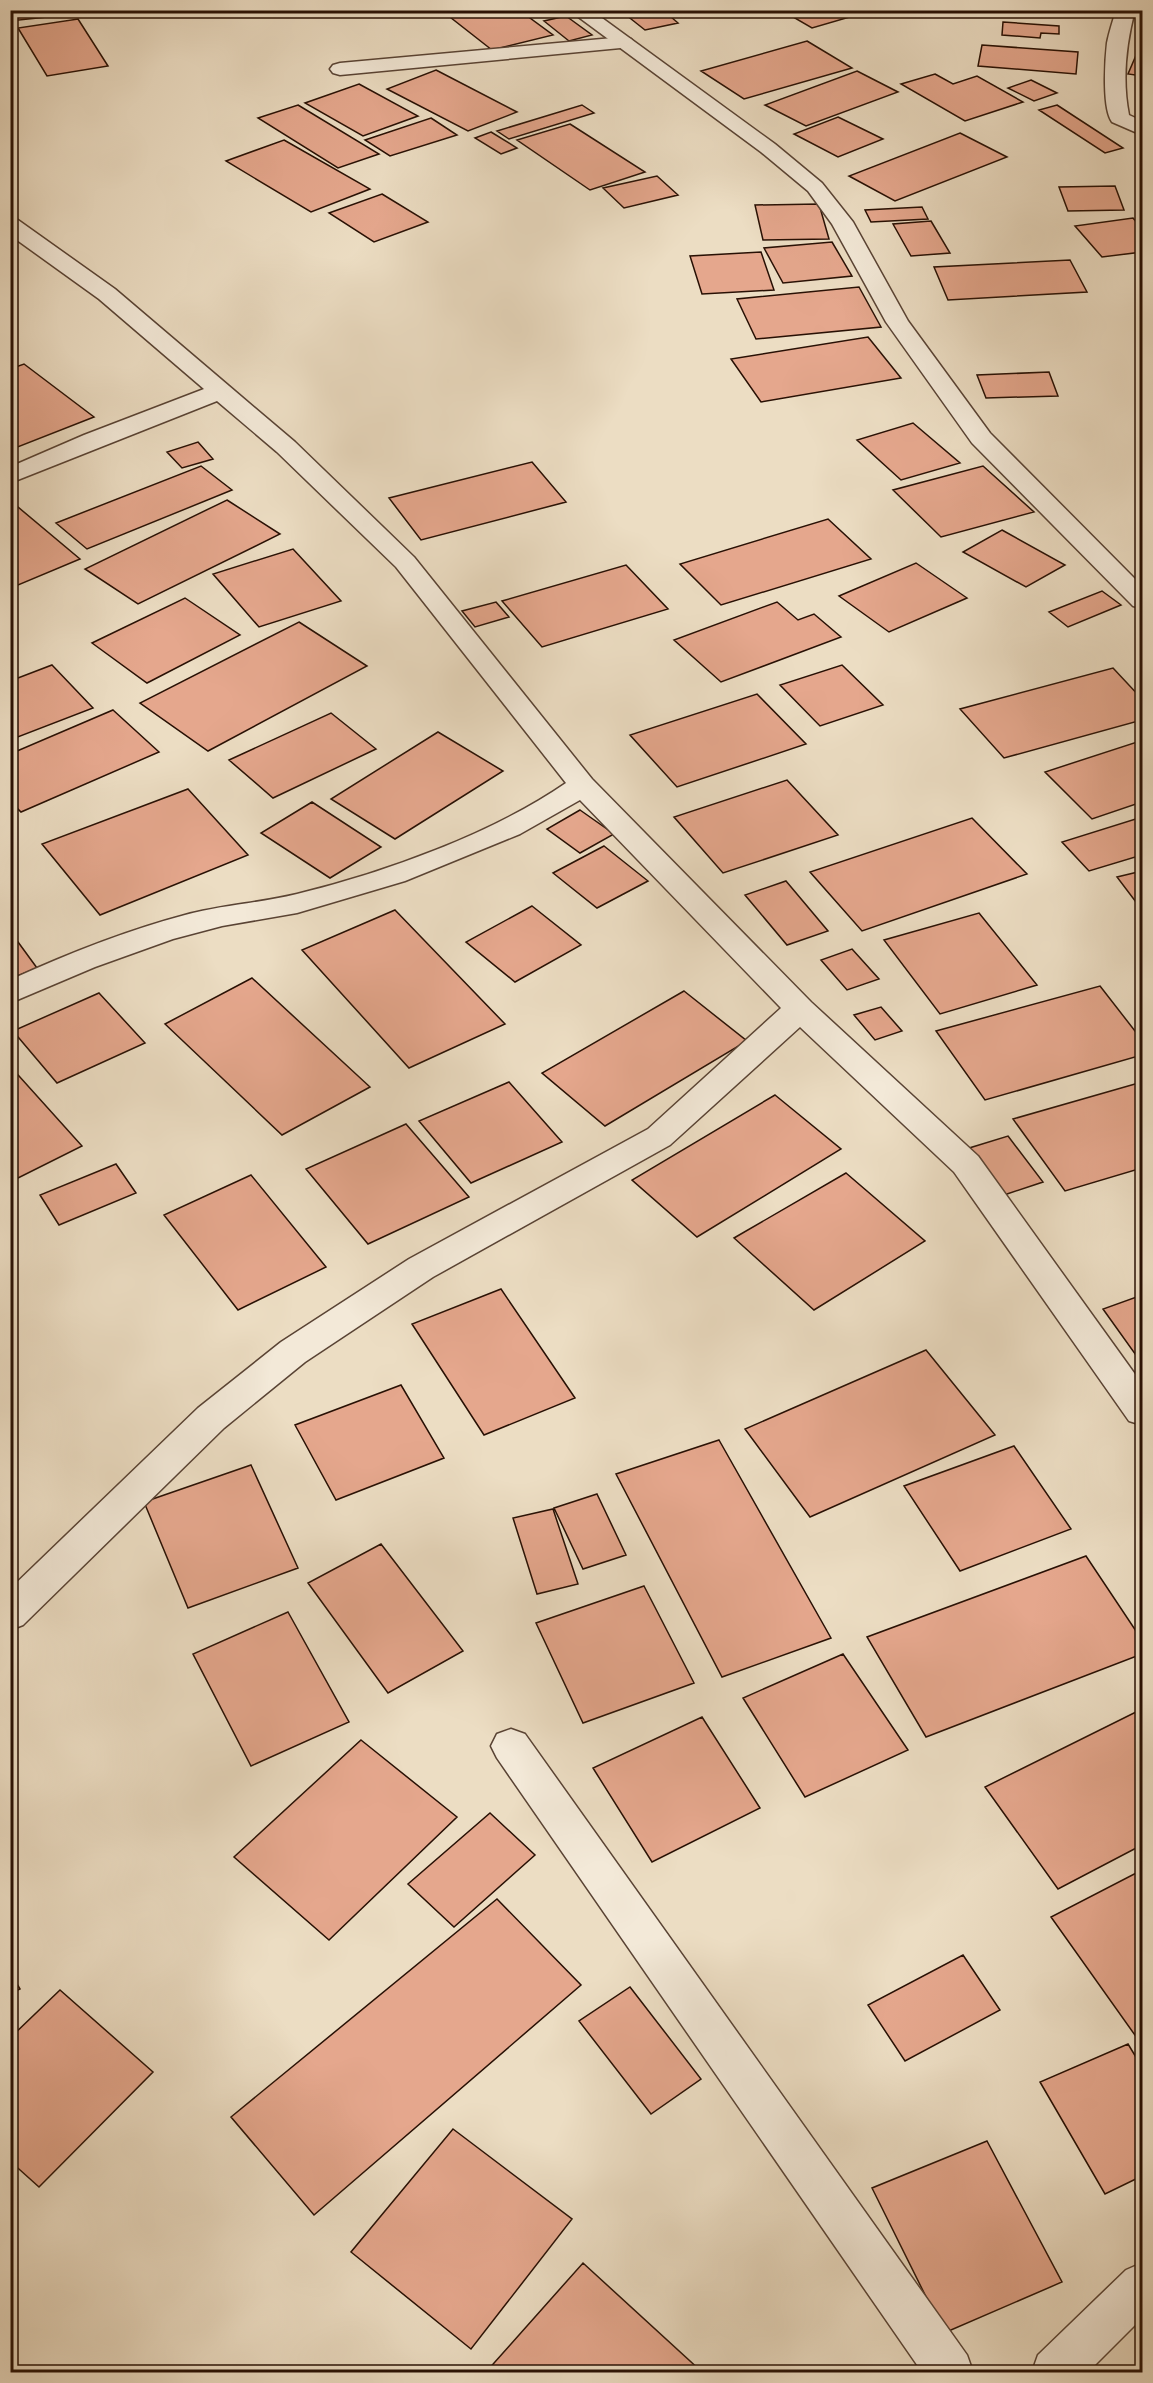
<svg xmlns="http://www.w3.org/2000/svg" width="1153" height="2383" viewBox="0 0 1153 2383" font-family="Alegreya,serif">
<rect width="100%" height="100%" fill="#ecddc3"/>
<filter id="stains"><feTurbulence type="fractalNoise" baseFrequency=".00333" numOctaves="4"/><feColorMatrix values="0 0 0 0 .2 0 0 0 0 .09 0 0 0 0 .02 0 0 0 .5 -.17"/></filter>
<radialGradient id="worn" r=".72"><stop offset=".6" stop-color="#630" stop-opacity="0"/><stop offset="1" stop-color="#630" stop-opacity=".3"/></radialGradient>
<!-- building -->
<path fill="#e5a78d" stroke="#281004" stroke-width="1.5" d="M10,10H63L65,15L10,21Z
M441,10H519L553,35L492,50Z
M648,10H663L678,23L645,30L626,15Z
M781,10H854L860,14L812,28Z
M566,16L592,35L569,41L544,21Z
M78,19L108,66L47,76L18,28Z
M1003,22L1059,26V34L1041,33L1040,38L1002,35Z
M807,41L852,68L744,99L701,71Z
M982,45L1078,52L1076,74L978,66Z
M1140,46L1142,47V76L1128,74Z
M436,70L517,112L468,131L387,89Z
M857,71L898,92L806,126L765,105Z
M935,74L953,84L977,76L1023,102L965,121L901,84Z
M1031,80L1057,93L1034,101L1008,88Z
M359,84L418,116L363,136L305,103Z
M298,105L379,154L338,168L258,118Z
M582,105L594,113L509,139L497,131Z
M1057,105L1123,148L1105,153L1039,110Z
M838,117L883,139L838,157L794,134Z
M431,118L457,135L390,156L365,140Z
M570,124L645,172L590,190L517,140Z
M491,132L517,148L501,154L475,138Z
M960,133L1007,157L895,201L849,176Z
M284,140L370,189L311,212L226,161Z
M657,176L678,195L624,208L603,188Z
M1115,186L1124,210L1068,211L1059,187Z
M382,194L428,222L374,242L329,213Z
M819,204L829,239L763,240L755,205Z
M922,207L928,219L871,222L865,210Z
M1133,218L1142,229V252L1102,257L1075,226Z
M931,221L950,253L911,256L893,224Z
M832,242L852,276L783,283L764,248Z
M761,252L774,290L702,294L690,256Z
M1070,260L1087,292L948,300L934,267Z
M859,287L881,327L756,339L737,299Z
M868,337L901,378L761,402L731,359Z
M24,364L94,417L10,450V369Z
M1049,372L1058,396L986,398L977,375Z
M913,423L960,463L901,480L857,440Z
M198,442L213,459L182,468L167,452Z
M532,462L566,502L421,540L389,498Z
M201,466L232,490L87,549L56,523Z
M983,466L1034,512L941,537L893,490Z
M227,500L280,534L138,604L85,569Z
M10,502H12L80,559L11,588Z
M828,519L871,559L721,605L680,564Z
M1002,530L1065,565L1026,587L963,552Z
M293,549L341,601L259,627L213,574Z
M916,563L967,598L889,632L839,596Z
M626,565L668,609L542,647L502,601Z
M1102,591L1121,605L1068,627L1049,612Z
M185,598L240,635L147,683L92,643Z
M496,602L509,617L475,627L462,611Z
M777,602L798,620L814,614L841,637L721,682L674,640Z
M299,622L367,666L208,751L140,703Z
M52,665L93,708L10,740V681Z
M842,665L883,705L820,726L780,685Z
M1113,668L1142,699V720L1004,758L960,709Z
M757,694L806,744L677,787L630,735Z
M113,710L159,752L21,812L10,801V754Z
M331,713L376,749L273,798L229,760Z
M438,732L503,771L395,839L331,799Z
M1137,742L1142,747V802L1092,819L1045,772Z
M787,780L838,835L723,873L674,817Z
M188,789L248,855L100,915L42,844Z
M312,802L381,847L330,878L261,833Z
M580,810L614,834L580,853L547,829Z
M1142,817V855L1089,871L1062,842Z
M972,818L1027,874L862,931L810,872Z
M604,846L648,881L597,908L553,873Z
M1142,871V910L1117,877Z
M786,881L828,931L787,945L745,895Z
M532,906L581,945L515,982L466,942Z
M395,910L505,1024L409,1068L302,950Z
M979,913L1037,985L940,1014L884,940Z
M10,931L37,968L10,979Z
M852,949L879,979L847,990L821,960Z
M252,978L370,1087L282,1135L165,1024Z
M1100,986L1142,1040V1055L985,1100L936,1031Z
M684,991L747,1041L605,1126L542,1073Z
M99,993L145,1043L57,1083L13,1031Z
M881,1007L902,1031L875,1040L854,1015Z
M10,1066L82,1146L10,1182Z
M509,1082L562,1142L471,1183L419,1121Z
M1142,1082V1168L1065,1191L1013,1119Z
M775,1095L841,1149L697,1237L632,1180Z
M406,1124L469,1197L368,1244L306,1169Z
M1008,1136L1043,1182L1001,1196L966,1149Z
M116,1164L136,1193L59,1225L40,1195Z
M846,1173L925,1241L814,1310L734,1238Z
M251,1175L326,1267L238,1310L164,1215Z
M501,1289L575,1398L484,1435L412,1324Z
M1142,1295V1357L1138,1358L1103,1309Z
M926,1350L995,1435L810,1517L745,1429Z
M401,1385L444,1458L336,1500L295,1425Z
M719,1440L831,1638L722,1677L616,1474Z
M1014,1446L1071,1529L960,1571L904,1486Z
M251,1465L298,1568L188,1608L144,1502Z
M597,1494L626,1555L583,1569L554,1508Z
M553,1509L578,1584L537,1594L513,1518Z
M381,1544L463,1651L388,1693L308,1583Z
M1086,1556L1142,1640V1654L926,1737L867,1637Z
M644,1586L694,1683L583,1723L536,1623Z
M288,1612L349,1722L251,1766L193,1654Z
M843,1654L908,1750L805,1797L743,1698Z
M1142,1709V1845L1058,1889L985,1787Z
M702,1717L760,1808L652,1862L593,1768Z
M361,1740L457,1817L329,1940L234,1857Z
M490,1813L535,1855L454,1927L408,1884Z
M1142,1870V2045L1051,1917Z
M497,1899L581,1985L314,2215L231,2117Z
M963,1955L1000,2010L905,2061L868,2005Z
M10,1972L20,1989L10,1994Z
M630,1987L701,2079L651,2114L579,2021Z
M60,1990L153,2072L39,2187L10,2161V2038Z
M1128,2044L1142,2067V2176L1105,2194L1040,2082Z
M453,2129L572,2219L471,2349L351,2252Z
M987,2141L1062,2282L944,2333L872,2188Z
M583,2263L702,2372H486Z"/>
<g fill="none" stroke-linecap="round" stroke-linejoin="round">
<defs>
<path id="lane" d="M624,37L631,39L634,43L631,47L340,75L333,73L330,69L333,65L340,63Z"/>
<path id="street" d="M569,10H591L775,144L822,183L853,222L908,321L990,433L1142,586V608L1133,606L972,443L886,322L832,224L808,191L761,152Z
M1116,10H1135C1126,44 1122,80 1129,115L1142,121V135L1112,122C1102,109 1105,60 1107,43C1109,32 1113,21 1116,10Z
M10,219L18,220L115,289L229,386L295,442L414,557L592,779L811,1002L978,1156L1142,1384V1425L1129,1421L954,1172L800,1027L670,1145L433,1277L305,1362L224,1428L23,1625L10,1630V1589L198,1408L281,1342L409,1259L648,1129L781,1008L580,800L520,834L405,881L297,913L222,926L173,939L95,967L10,1003V980C67,954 125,931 185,915C222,905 260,903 297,894C384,873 492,834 566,783L396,567L277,452L217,401L10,483V467L84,435L204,389L99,299L10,235Z
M511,1729L525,1734L967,2355L973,2372H922L497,1758L491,1746L497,1734Z
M1142,2263V2318L1088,2372H1032L1038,2355L1126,2270Z"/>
</defs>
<!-- lane casing -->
<use href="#lane" stroke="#594334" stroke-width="3"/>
<!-- street casing -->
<use href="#street" stroke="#594334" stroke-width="3"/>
<!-- lane -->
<use href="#lane" fill="#f3e9d8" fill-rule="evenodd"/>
<!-- street -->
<use href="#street" fill="#f3e9d8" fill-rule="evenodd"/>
</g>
<!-- margin -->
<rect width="1153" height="2383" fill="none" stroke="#ecddc3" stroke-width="36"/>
<rect x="12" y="12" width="1129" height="2359" fill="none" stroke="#281004" stroke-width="3"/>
<rect x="18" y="18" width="1117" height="2347" fill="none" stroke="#281004" stroke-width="1.5"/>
<rect width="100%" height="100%" filter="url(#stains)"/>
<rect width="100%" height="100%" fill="url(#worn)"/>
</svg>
